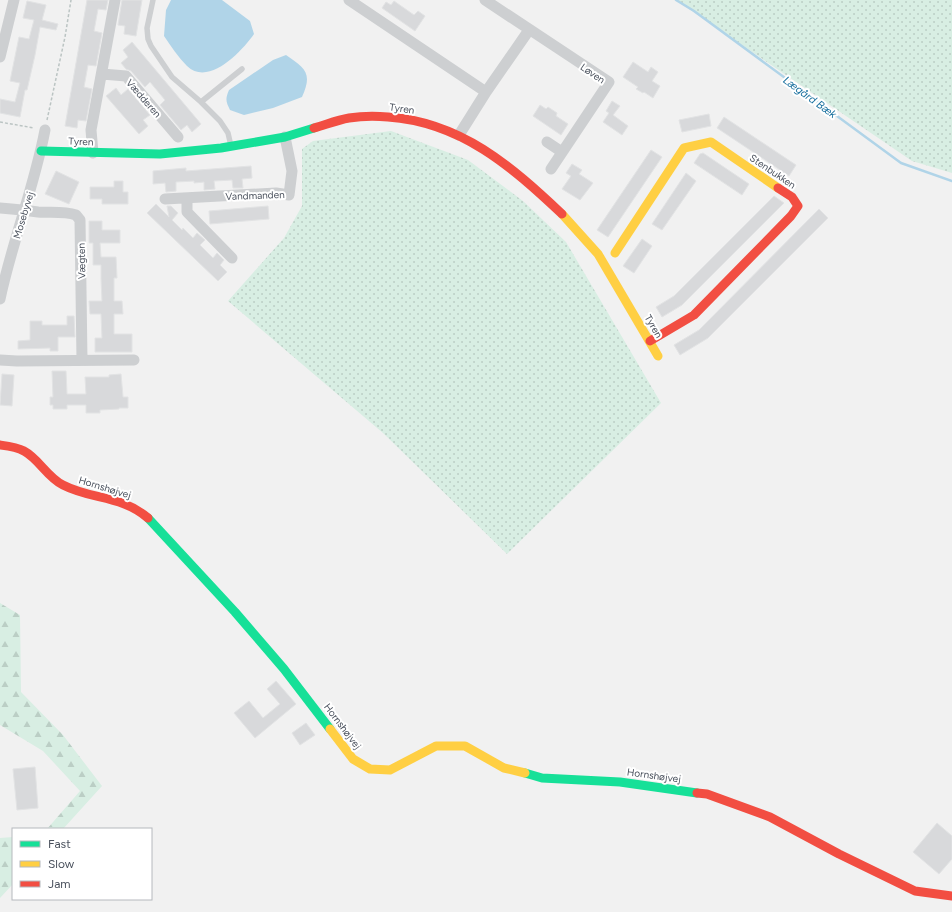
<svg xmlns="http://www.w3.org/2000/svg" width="952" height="912" viewBox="0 0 952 912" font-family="Figtree,sans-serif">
<defs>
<pattern id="grass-dots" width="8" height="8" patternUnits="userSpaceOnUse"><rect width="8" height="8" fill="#d8eee3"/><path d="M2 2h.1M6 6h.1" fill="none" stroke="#bbcec5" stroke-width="1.8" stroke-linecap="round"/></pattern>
<pattern id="forest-firs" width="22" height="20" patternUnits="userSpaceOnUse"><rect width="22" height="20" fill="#d8eee3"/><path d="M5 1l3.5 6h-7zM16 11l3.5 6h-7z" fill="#bbcec5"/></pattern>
</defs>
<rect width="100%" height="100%" fill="#f1f1f1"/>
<!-- grass -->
<path fill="url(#grass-dots)" d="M676,0H952V173L912,161Z
M391,131L468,160L523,201L566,242L661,403L507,554L383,433L228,301L284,238L302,206V149L313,141Z"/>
<!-- forest -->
<path fill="url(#forest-firs)" d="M0,603L20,615L21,692L63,735L102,786L63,829H47L80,791L43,751L0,725Z
M13,837V884L0,898V838Z"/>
<!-- water -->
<path fill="#b0d4e8" d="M171,0H222L250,21L254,34C242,51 209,87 187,66C178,57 171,46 164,36L166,10Z
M286,55C305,68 313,73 302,97L273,108L244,115L230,110C226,102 225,99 229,90L273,60Z"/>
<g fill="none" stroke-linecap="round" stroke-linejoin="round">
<!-- stream -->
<path stroke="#b0d4e8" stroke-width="2.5" d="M676,0L694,11L901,163L952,181"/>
</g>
<!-- building -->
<path fill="#d8d9db" stroke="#e2e3e4" d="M87,0H108L106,10L98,9L94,31L102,33L96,66L88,65L84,87L92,89L86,121L78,120L77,128L65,126Z
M122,0H142L136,36L124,34L125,26L118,25Z
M27,1L46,5L42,20L58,24L56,30L40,27L35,55L27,90H25L20,117L0,113V99L15,102L20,83L10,81L19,37L29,39L34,20L23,18Z
M394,1L414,15L418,11L425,16L415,31L382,8L386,2L391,5Z
M132,42L201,124L192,132L187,125L181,130L160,105L165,100L150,82L145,87L131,71L126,69L121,63L128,57L123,50Z
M633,62L648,72L651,67L658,72L652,81L660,86L653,98L644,92L643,93L636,89L638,87L623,77Z
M116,88L121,95L128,89L150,115L143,120L148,126L139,134L106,96Z
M612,101L620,106L613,115L628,126L622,135L603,122L609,113L606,111Z
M540,105L546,109L548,107L557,113L556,116L568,124L561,135L533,116Z
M709,114L711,126L682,132L679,120Z
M724,117L796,165L789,176L717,128Z
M651,150L662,157L608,237L597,230Z
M703,153L749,184L742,195L694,163L700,154Z
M572,164L582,170L579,174L593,183L580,200L562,189L571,176L566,173Z
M251,166L252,178L242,179L243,188H233L232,180L214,181L215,189L204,190V182L194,183V181L176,182V191L166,192L165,183L153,184V171L186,168V171Z
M56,171L79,182L69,204L45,194Z
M686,173L696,181L662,230L652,224Z
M114,181H123V192H128V204H102V199H90V187H114Z
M774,196L784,203L682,305L662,317L656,307L674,296Z
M156,204L169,217L167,206H171L178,213L172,220L182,230L183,228L193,238L197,233L205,240L200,245L213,258L217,253L224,260L220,265L227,272L218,281L147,213Z
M268,206L269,219L210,224L209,211Z
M819,209L828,218L708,338L680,355L674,345L699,330Z
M89,221H102V230H120V243H100L101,257H116L117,278H114V301H122L123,314H114V334H132V352H95V338H102L101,314H90L89,301H102L101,278V265H93V243H89Z
M642,239L652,246L634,273L623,266Z
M67,316H74L75,337H58V351H50V348L18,349V341L30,340V321H42V325H67Z
M52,371H66L67,394H86L85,377H109V375L121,374L123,397H128V408H119V409L100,410V413H86V405H67V409H53V405H50V397H53Z
M2,374L14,375L12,406L0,405Z
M276,681L296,704L255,738L234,713L249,701L263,718L280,704L267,689Z
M306,723L315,735L300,745L292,733Z
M35,767L38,808L17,810L13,769Z
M937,823L952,836V859L939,874L913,852Z"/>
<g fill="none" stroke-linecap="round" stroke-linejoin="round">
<!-- path -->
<path stroke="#bbc4c3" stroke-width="1.5" stroke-dasharray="3 2" stroke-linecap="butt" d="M47,120L65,37L71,0
M0,122L34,128"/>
<!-- lane -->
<path stroke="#cdcfd1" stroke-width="5.5" d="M153,0L147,28L148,39L151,46L172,77L201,102L220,121L228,133L231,146
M201,102L242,69"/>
<!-- street -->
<path stroke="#cdcfd1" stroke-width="11" d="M349,0L486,92
M485,0L609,82L551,169
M0,57L14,0
M102,74L126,76L178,137
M459,135L486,92L529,30
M547,142L562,152
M93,153L91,130L115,0
M187,198V212L232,258
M165,199L276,193L289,195L292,171L285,137
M0,208C13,209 25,210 38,212C51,213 64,211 76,215L80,220L82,360
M0,299C12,242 34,188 45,130
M0,360L17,361L134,360"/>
<!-- fast -->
<path stroke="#16e098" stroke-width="9" d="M41,151L160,154L221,148L285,137L314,128
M148,518L235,612L284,669L330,729
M525,773L542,778L620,782L697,793"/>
<!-- slow -->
<path stroke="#ffcf43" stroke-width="9" d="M562,214L598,254L658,356
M615,253L684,148L711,142L778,188
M330,729L353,759L370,769L390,770L436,746H465L504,768L525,773"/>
<!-- jam -->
<path stroke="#f24e42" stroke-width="9" d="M314,128C325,125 337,120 349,118C362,116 376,116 388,117C461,122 511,166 562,214
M650,341L694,315L791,216L798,206L792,197L778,188
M0,445C8,446 17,447 24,451C39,459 47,477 63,485C92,500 121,495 148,518
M697,793L707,794L770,817L839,854L915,891L952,896"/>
</g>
<g text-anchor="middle" stroke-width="4" stroke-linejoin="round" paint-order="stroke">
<!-- street labels -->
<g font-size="10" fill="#49505c" stroke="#fff">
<text transform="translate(593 73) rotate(34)" y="4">Løven</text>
<text transform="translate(144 98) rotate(49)" y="4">Vædderen</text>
<text transform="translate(402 108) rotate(8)" y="4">Tyren</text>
<text transform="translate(81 141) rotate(2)" y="4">Tyren</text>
<text transform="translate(773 171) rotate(34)" y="4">Stenbukken</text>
<text transform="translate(255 195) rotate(-2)" y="4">Vandmanden</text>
<text transform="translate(23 215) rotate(-73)" y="4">Mosebyvej</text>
<text transform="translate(81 261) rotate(-91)" y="4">Vægten</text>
<text transform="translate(654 326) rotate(60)" y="4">Tyren</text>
<text transform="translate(105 487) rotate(17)" y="4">Hornshøjvej</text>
<text transform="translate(343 726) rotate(53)" y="4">Hornshøjvej</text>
<text transform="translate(654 775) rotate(8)" y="4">Hornshøjvej</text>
</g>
<!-- water labels -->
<g font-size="11" font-style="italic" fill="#19709f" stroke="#fff">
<text transform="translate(810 97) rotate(36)" y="4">Lægård Bæk</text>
</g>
</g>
<!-- legend -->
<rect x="12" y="828" width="140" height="72" fill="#ffffff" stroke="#b6b9be"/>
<rect x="20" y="841" width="20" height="6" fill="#16e098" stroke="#b6b9be"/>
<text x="48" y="848" font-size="12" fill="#49505c">Fast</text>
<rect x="20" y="861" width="20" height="6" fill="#ffcf43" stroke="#b6b9be"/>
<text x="48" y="868" font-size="12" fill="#49505c">Slow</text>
<rect x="20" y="881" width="20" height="6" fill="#f24e42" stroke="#b6b9be"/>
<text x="48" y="888" font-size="12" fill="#49505c">Jam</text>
</svg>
